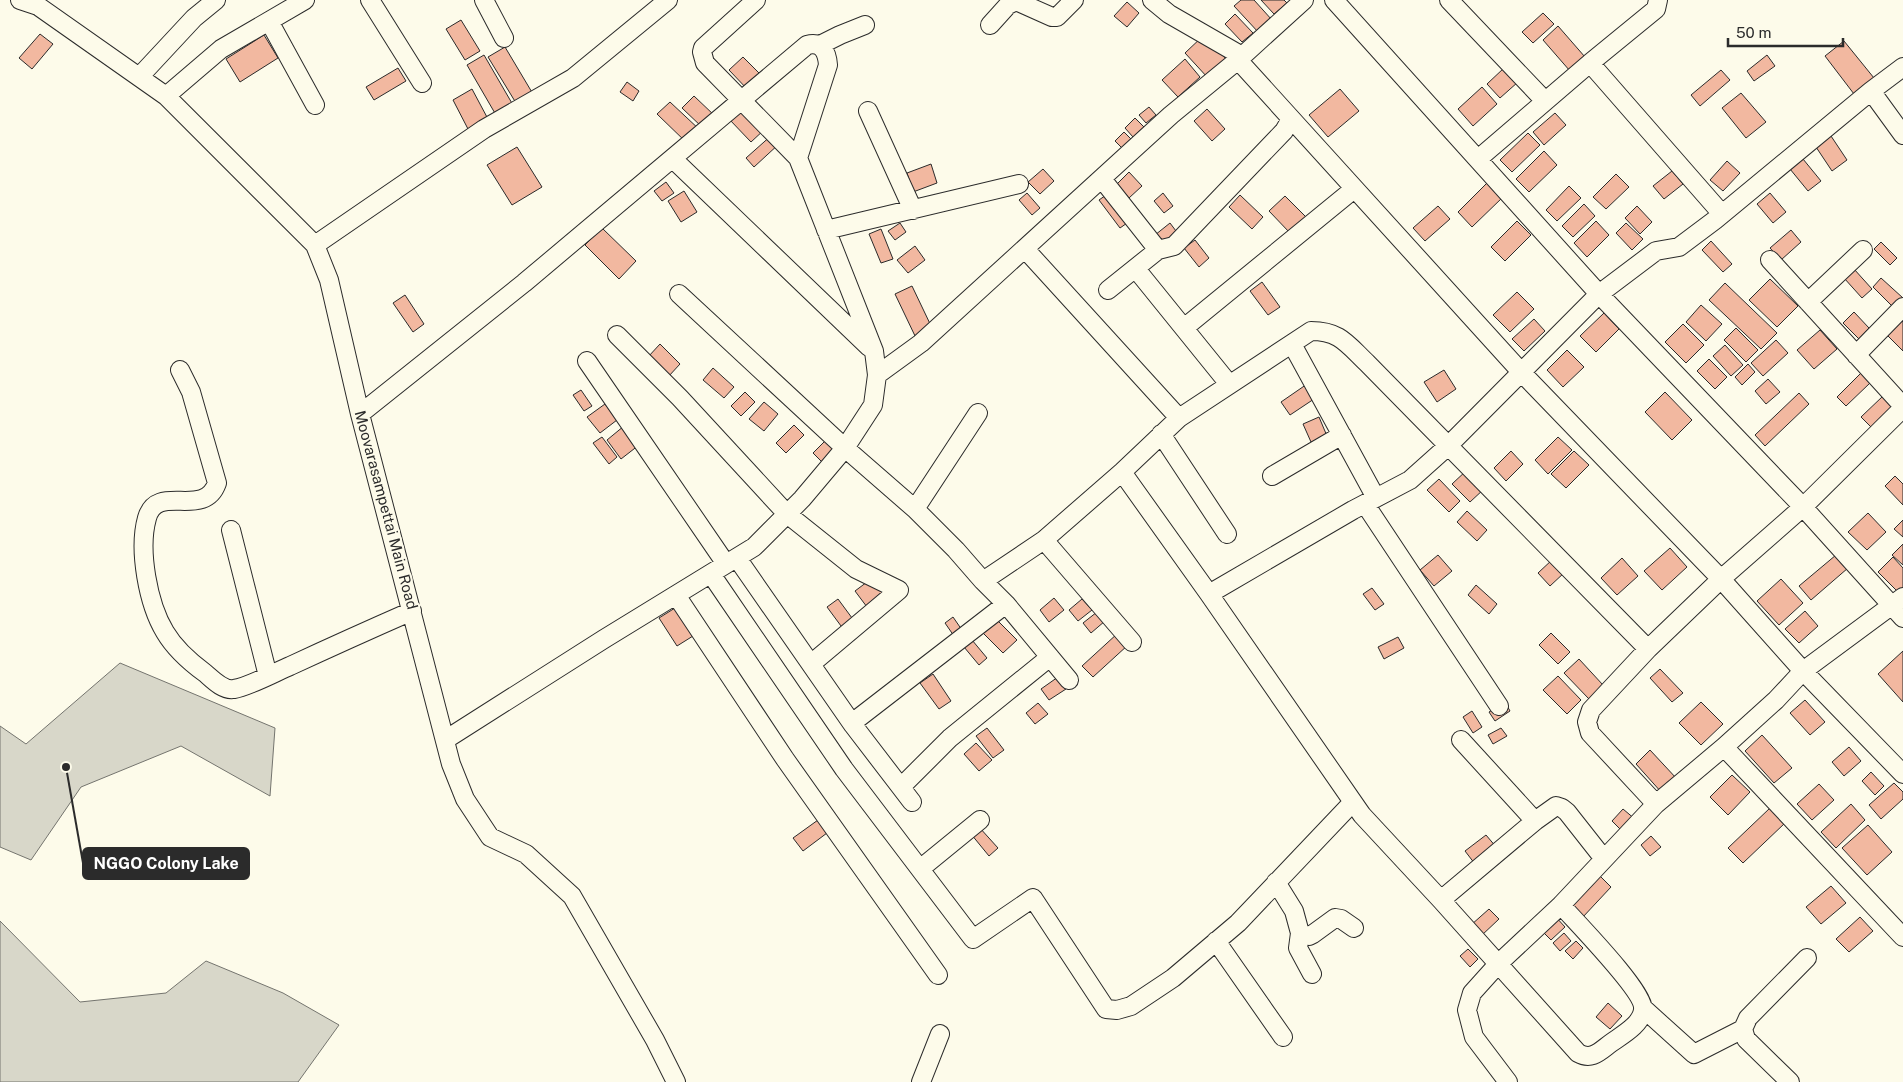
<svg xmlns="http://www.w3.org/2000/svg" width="1903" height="1082" viewBox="0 0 1903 1082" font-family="'Public Sans',sans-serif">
<rect width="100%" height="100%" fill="#fdfbea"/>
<!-- water -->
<path fill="#d8d7c9" stroke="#74746e" d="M120,663L275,728L270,796L181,746L81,787L31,860L0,847V726L26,744Z
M0,921L80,1002L166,993L206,961L283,993L339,1025L298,1082H0Z"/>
<!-- building -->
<path fill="#f2b8a0" stroke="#2b2b2b" d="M1241,0H1254L1272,20L1259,33L1234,6Z
M1261,0H1284L1287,3L1274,14Z
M1127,2L1139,13L1127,27L1114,16Z
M1543,13L1554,24L1533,43L1522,32Z
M1235,14L1253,33L1242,42L1225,24Z
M461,20L480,51L465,60L446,29Z
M1558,26L1585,57L1570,71L1543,40Z
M40,34L53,44L32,69L19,58Z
M264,35L278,58L240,82L226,59Z
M1204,35L1227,60L1208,78L1185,53Z
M1844,41L1874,78L1854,94L1825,56Z
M505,47L533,94L516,103L488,57Z
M484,55L513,105L496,115L467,65Z
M1767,55L1775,66L1754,81L1747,71Z
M743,57L763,77L749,91L729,70Z
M1185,59L1200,77L1178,97L1162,80Z
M398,68L406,81L374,100L366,87Z
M1504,68L1518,82L1500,98L1487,84Z
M1721,70L1730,80L1700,106L1691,95Z
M627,82L639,91L633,101L620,92Z
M1482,87L1497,104L1473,126L1458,109Z
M472,89L488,119L468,129L453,100Z
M1340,89L1359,111L1328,137L1309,115Z
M1741,93L1766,122L1746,138L1722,108Z
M694,96L715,116L703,128L682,108Z
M670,102L701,131L688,144L657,114Z
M744,106L765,129L751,142L729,119Z
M1149,107L1156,115L1146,123L1139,115Z
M1207,109L1225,129L1212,141L1194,121Z
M1555,113L1566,125L1544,145L1533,132Z
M1135,118L1144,127L1133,137L1125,128Z
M1124,132L1132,140L1123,149L1115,141Z
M1528,133L1540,145L1512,172L1500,160Z
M773,134L780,143L754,167L746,158Z
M1831,136L1847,160L1832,171L1816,147Z
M517,147L542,187L512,205L487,165Z
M1544,151L1557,165L1529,192L1516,179Z
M1803,159L1821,181L1808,191L1790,169Z
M1727,161L1740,173L1723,191L1710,180Z
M931,164L937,183L913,192L907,173Z
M1043,169L1054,181L1040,194L1028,182Z
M1672,171L1683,184L1664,199L1653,186Z
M1129,172L1142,186L1129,198L1117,184Z
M1616,174L1629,187L1606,209L1593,197Z
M666,182L674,193L662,201L654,191Z
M1488,182L1503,197L1472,227L1458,212Z
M1569,186L1581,198L1557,221L1546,210Z
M684,191L697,212L681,222L668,201Z
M1027,193L1040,208L1032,215L1019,200Z
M1109,193L1130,221L1120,228L1099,200Z
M1163,193L1173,206L1164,213L1154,201Z
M1770,193L1786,212L1773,223L1757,204Z
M1240,195L1263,217L1252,229L1229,207Z
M1285,196L1306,217L1290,233L1269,211Z
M1584,204L1595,216L1573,237L1562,226Z
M1438,206L1450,219L1425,241L1413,228Z
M1637,206L1652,222L1640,234L1625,218Z
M1517,221L1531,235L1505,261L1491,247Z
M1596,221L1609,235L1587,257L1574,243Z
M900,223L906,232L895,240L888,231Z
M1170,223L1179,235L1163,247L1155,235Z
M1626,223L1643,239L1632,250L1616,233Z
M602,228L636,261L619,279L585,245Z
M881,229L893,259L881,263L869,234Z
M1791,230L1801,242L1781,260L1770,248Z
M1195,240L1209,258L1199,267L1184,248Z
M1711,241L1732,264L1723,272L1702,250Z
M1881,242L1897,258L1890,265L1874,249Z
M915,246L925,260L908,273L897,260Z
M1854,269L1872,289L1862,298L1844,278Z
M1881,278L1903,298L1894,308L1873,287Z
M1770,279L1798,306L1777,327L1749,300Z
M1262,282L1280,307L1268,315L1250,291Z
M1725,283L1777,333L1761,349L1709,300Z
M912,286L933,330L916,338L895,294Z
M1517,292L1534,309L1510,332L1493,315Z
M405,295L424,324L413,332L393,303Z
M1701,305L1722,324L1706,341L1686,322Z
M1854,312L1869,328L1859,339L1843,323Z
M1604,313L1619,329L1596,352L1580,336Z
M1534,319L1545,331L1524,351L1512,339Z
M1900,319L1903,322V351L1885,333Z
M1683,324L1704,345L1686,363L1665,342Z
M1736,328L1758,350L1746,362L1724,340Z
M1820,330L1837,349L1814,369L1797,350Z
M1776,340L1788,353L1763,376L1751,363Z
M660,344L680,364L668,377L648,357Z
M1725,345L1743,365L1731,376L1713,356Z
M1567,350L1584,367L1563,387L1547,370Z
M1709,359L1727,377L1715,389L1697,371Z
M1748,364L1755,372L1742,385L1735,377Z
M713,368L734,387L724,398L703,380Z
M1444,370L1456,389L1437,402L1424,382Z
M1861,373L1870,383L1846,406L1837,397Z
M1768,379L1780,392L1766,404L1755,391Z
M1310,382L1320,395L1290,415L1281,402Z
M581,390L592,406L584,411L573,395Z
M745,392L755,402L741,416L731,406Z
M1665,392L1692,420L1672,440L1645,412Z
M1799,393L1809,404L1765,446L1755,435Z
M1883,396L1895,408L1873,429L1861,417Z
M764,402L778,414L764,431L749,419Z
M605,404L617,420L600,433L587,417Z
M1319,417L1327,436L1311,442L1303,424Z
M794,425L804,435L786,453L776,443Z
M624,426L639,445L621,459L607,440Z
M602,437L617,457L609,464L593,443Z
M1558,437L1572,450L1548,474L1535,460Z
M827,439L837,449L823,463L813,453Z
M1511,451L1523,464L1506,481L1494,468Z
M1574,451L1589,465L1566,488L1551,474Z
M1467,470L1484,489L1470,502L1452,484Z
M1895,476L1903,484V505L1885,486Z
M1439,479L1460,501L1449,512L1427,490Z
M1467,511L1487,530L1477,541L1457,522Z
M1868,513L1886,532L1867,550L1848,532Z
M1903,520V537L1894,529Z
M1903,544V565L1892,555Z
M1670,548L1687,567L1662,590L1644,571Z
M1438,555L1452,571L1434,586L1420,570Z
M1836,555L1848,568L1811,600L1799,586Z
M1893,557L1903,568V589L1899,593L1878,572Z
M1622,558L1638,576L1617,595L1601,578Z
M1553,559L1565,572L1550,586L1538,573Z
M871,579L886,598L870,611L855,591Z
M1781,579L1803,603L1779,625L1757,601Z
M1476,585L1497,604L1489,614L1468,595Z
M1372,588L1384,604L1375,610L1363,594Z
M1054,598L1064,610L1049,622L1040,610Z
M838,599L855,622L844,630L827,607Z
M1082,599L1092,610L1078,621L1069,610Z
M675,608L693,636L677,646L659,618Z
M1805,611L1818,626L1799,643L1785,629Z
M1097,612L1105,621L1091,633L1083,623Z
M953,617L962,630L954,636L945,623Z
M995,618L1017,640L1003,653L981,631Z
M1118,633L1128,645L1093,677L1082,666Z
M1551,633L1570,652L1558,664L1539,645Z
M1398,637L1404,648L1384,659L1378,647Z
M972,640L987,658L979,665L964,647Z
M1903,651V702L1878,674Z
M1579,659L1603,685L1589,699L1564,673Z
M1660,669L1683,693L1672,702L1650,678Z
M933,674L951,701L939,709L920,683Z
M1558,676L1581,700L1567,714L1543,690Z
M1058,677L1066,689L1049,700L1041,689Z
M1805,700L1825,722L1810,735L1790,713Z
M1505,702L1510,711L1495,721L1489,712Z
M1701,702L1723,724L1701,745L1679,723Z
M1038,703L1048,714L1035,724L1026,713Z
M1472,711L1482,727L1473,733L1463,717Z
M987,728L1004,750L993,758L976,736Z
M1501,728L1507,736L1493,744L1488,735Z
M1762,735L1792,768L1774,783L1745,751Z
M976,743L992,760L979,771L964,754Z
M1849,747L1861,761L1844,776L1832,762Z
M1650,750L1677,779L1662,793L1636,764Z
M1871,772L1884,786L1875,795L1862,781Z
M1732,775L1750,792L1728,815L1710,797Z
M1894,783L1903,792V799L1881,819L1869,805Z
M1819,784L1834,800L1812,820L1797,804Z
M1851,804L1865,820L1836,848L1821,832Z
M1770,808L1785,823L1743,863L1728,848Z
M1623,809L1636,820L1624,833L1612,821Z
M818,820L827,833L803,851L793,838Z
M1868,825L1892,852L1867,875L1842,848Z
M979,827L998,848L989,856L971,834Z
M1486,835L1497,848L1475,864L1465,851Z
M1651,836L1661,847L1650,856L1641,845Z
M1599,875L1611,887L1582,918L1569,907Z
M1831,886L1846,903L1821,924L1806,907Z
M1489,909L1499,919L1481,936L1471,925Z
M1555,916L1565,927L1551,940L1541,930Z
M1860,917L1873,931L1849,952L1836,939Z
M1564,933L1571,941L1560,951L1553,943Z
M1576,941L1583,948L1573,959L1565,951Z
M1468,949L1478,959L1470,967L1460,956Z
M1608,1003L1622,1016L1610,1029L1596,1017Z"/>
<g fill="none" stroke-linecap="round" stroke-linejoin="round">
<defs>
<path id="minor" d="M20,0L38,6L166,96L315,245L329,280L360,414L451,764L465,799L490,837L526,854L572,896L655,1040L676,1082
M370,0L422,83
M484,0L504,38
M756,0L703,48L702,52L705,63L798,158
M1152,0L1169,14L1242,56
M1334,0L1599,294L1803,507L1903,618
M1449,0L1545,101
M269,21L315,105
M990,25L1008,5L1016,1L1052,17H1057L1074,0
M820,45L840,35L865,25
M1238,60L1522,373L1721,579L1803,671L1903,774
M1590,63L1722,214
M140,76L194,18L216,0
M1871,91L1903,135
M166,96L221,49L305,0
M868,111L913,210
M673,159L869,347
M1478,159L1590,63L1656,9L1658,0
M1102,179L1158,250L1174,246L1284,131L1291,119
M826,230L1019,184
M315,245L484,129L573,78L668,0
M1025,249L1179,418
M1770,260L1903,406
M1136,269L1229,384
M1108,290L1158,250
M679,294L845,448L915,509L956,550L983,581L1006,604L1069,680
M1808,302L1863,250
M1184,328L1354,189
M617,335L680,398L787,514L856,569L899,590L811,664
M1292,344L1376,498
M1856,355L1903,307
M587,361L726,564
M180,370L191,392L217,483C204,520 157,482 147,518C138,550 148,604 165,632C175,649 190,662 205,673C212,679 223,691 234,689C248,687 276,672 290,666C331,647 371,629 412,611
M877,375L921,343L1171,115L1238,60L1304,0
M360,414L524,283L807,45C822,41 827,52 828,65L798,158L874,351L877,375L873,405L845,448L802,499L754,547L604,639L445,740
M1161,434L1227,534
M1122,472L1209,594L1362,815L1441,900L1578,1053C1592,1061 1600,1051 1611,1043C1622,1035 1641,1025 1643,1010C1645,992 1576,922 1561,905
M1272,476L1342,435
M1365,504L1499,706
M915,509L978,413
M231,530L268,676
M1044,540L1132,642
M737,558L853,725L912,802
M711,574L844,769L973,939L1033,898L1106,1009L1117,1010L1131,1006L1173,978L1238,923L1353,802
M983,581L1044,540L1122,472L1179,418L1311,331C1340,331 1347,344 1367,363L1648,649
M1209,594L1353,510L1410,480L1448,446L1599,294L1656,251L1679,247L1715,220L1871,91L1903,67
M676,595L785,759L938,975
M1903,597L1803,671L1776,700L1724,747L1903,937
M852,723L1006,604
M1461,740L1535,821
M901,787L950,738L1050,657
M1656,804L1590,733L1587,722L1591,710L1648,649L1721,579L1803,507L1903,408
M920,869L980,820
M1276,882L1294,911L1300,933L1298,948L1312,974
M1441,900L1535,821L1556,806L1562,808L1567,812L1604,859
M1300,933L1309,936L1313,934L1335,918L1341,919L1354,928
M1216,941L1283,1037
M1643,1008L1694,1054L1743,1029
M921,1082L940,1034
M1508,1082L1474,1037L1467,1010L1472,993L1499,963L1561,905L1656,804L1724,747
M1790,1082L1746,1039L1743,1029L1748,1018L1807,958"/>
</defs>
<!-- minor casing -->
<use href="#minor" stroke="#2b2b2b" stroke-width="20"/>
<!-- minor -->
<use href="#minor" stroke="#fdfbea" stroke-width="18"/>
</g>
<g text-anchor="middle" stroke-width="4" stroke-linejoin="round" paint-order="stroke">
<!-- street labels -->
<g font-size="15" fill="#2b2b2b" stroke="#fdfbea">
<text transform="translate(386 510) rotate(75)" y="5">Moovarasampettai Main Road</text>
</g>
</g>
<!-- callouts -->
<path fill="none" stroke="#2b2b2b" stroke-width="2" d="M66 767L83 863"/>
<circle fill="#2b2b2b" stroke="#fdfbea" stroke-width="2" cx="66" cy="767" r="5"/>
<rect fill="#2b2b2b" stroke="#2b2b2b" stroke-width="2" x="83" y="848" width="166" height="31" rx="5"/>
<g font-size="16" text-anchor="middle" font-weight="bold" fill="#fff">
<text x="166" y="869">NGGO Colony Lake</text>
</g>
<!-- scale -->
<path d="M1728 38v8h115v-8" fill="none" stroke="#2b2b2b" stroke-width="2.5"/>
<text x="1736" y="38" font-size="15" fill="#2b2b2b" stroke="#fdfbea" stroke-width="4" paint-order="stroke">50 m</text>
</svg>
